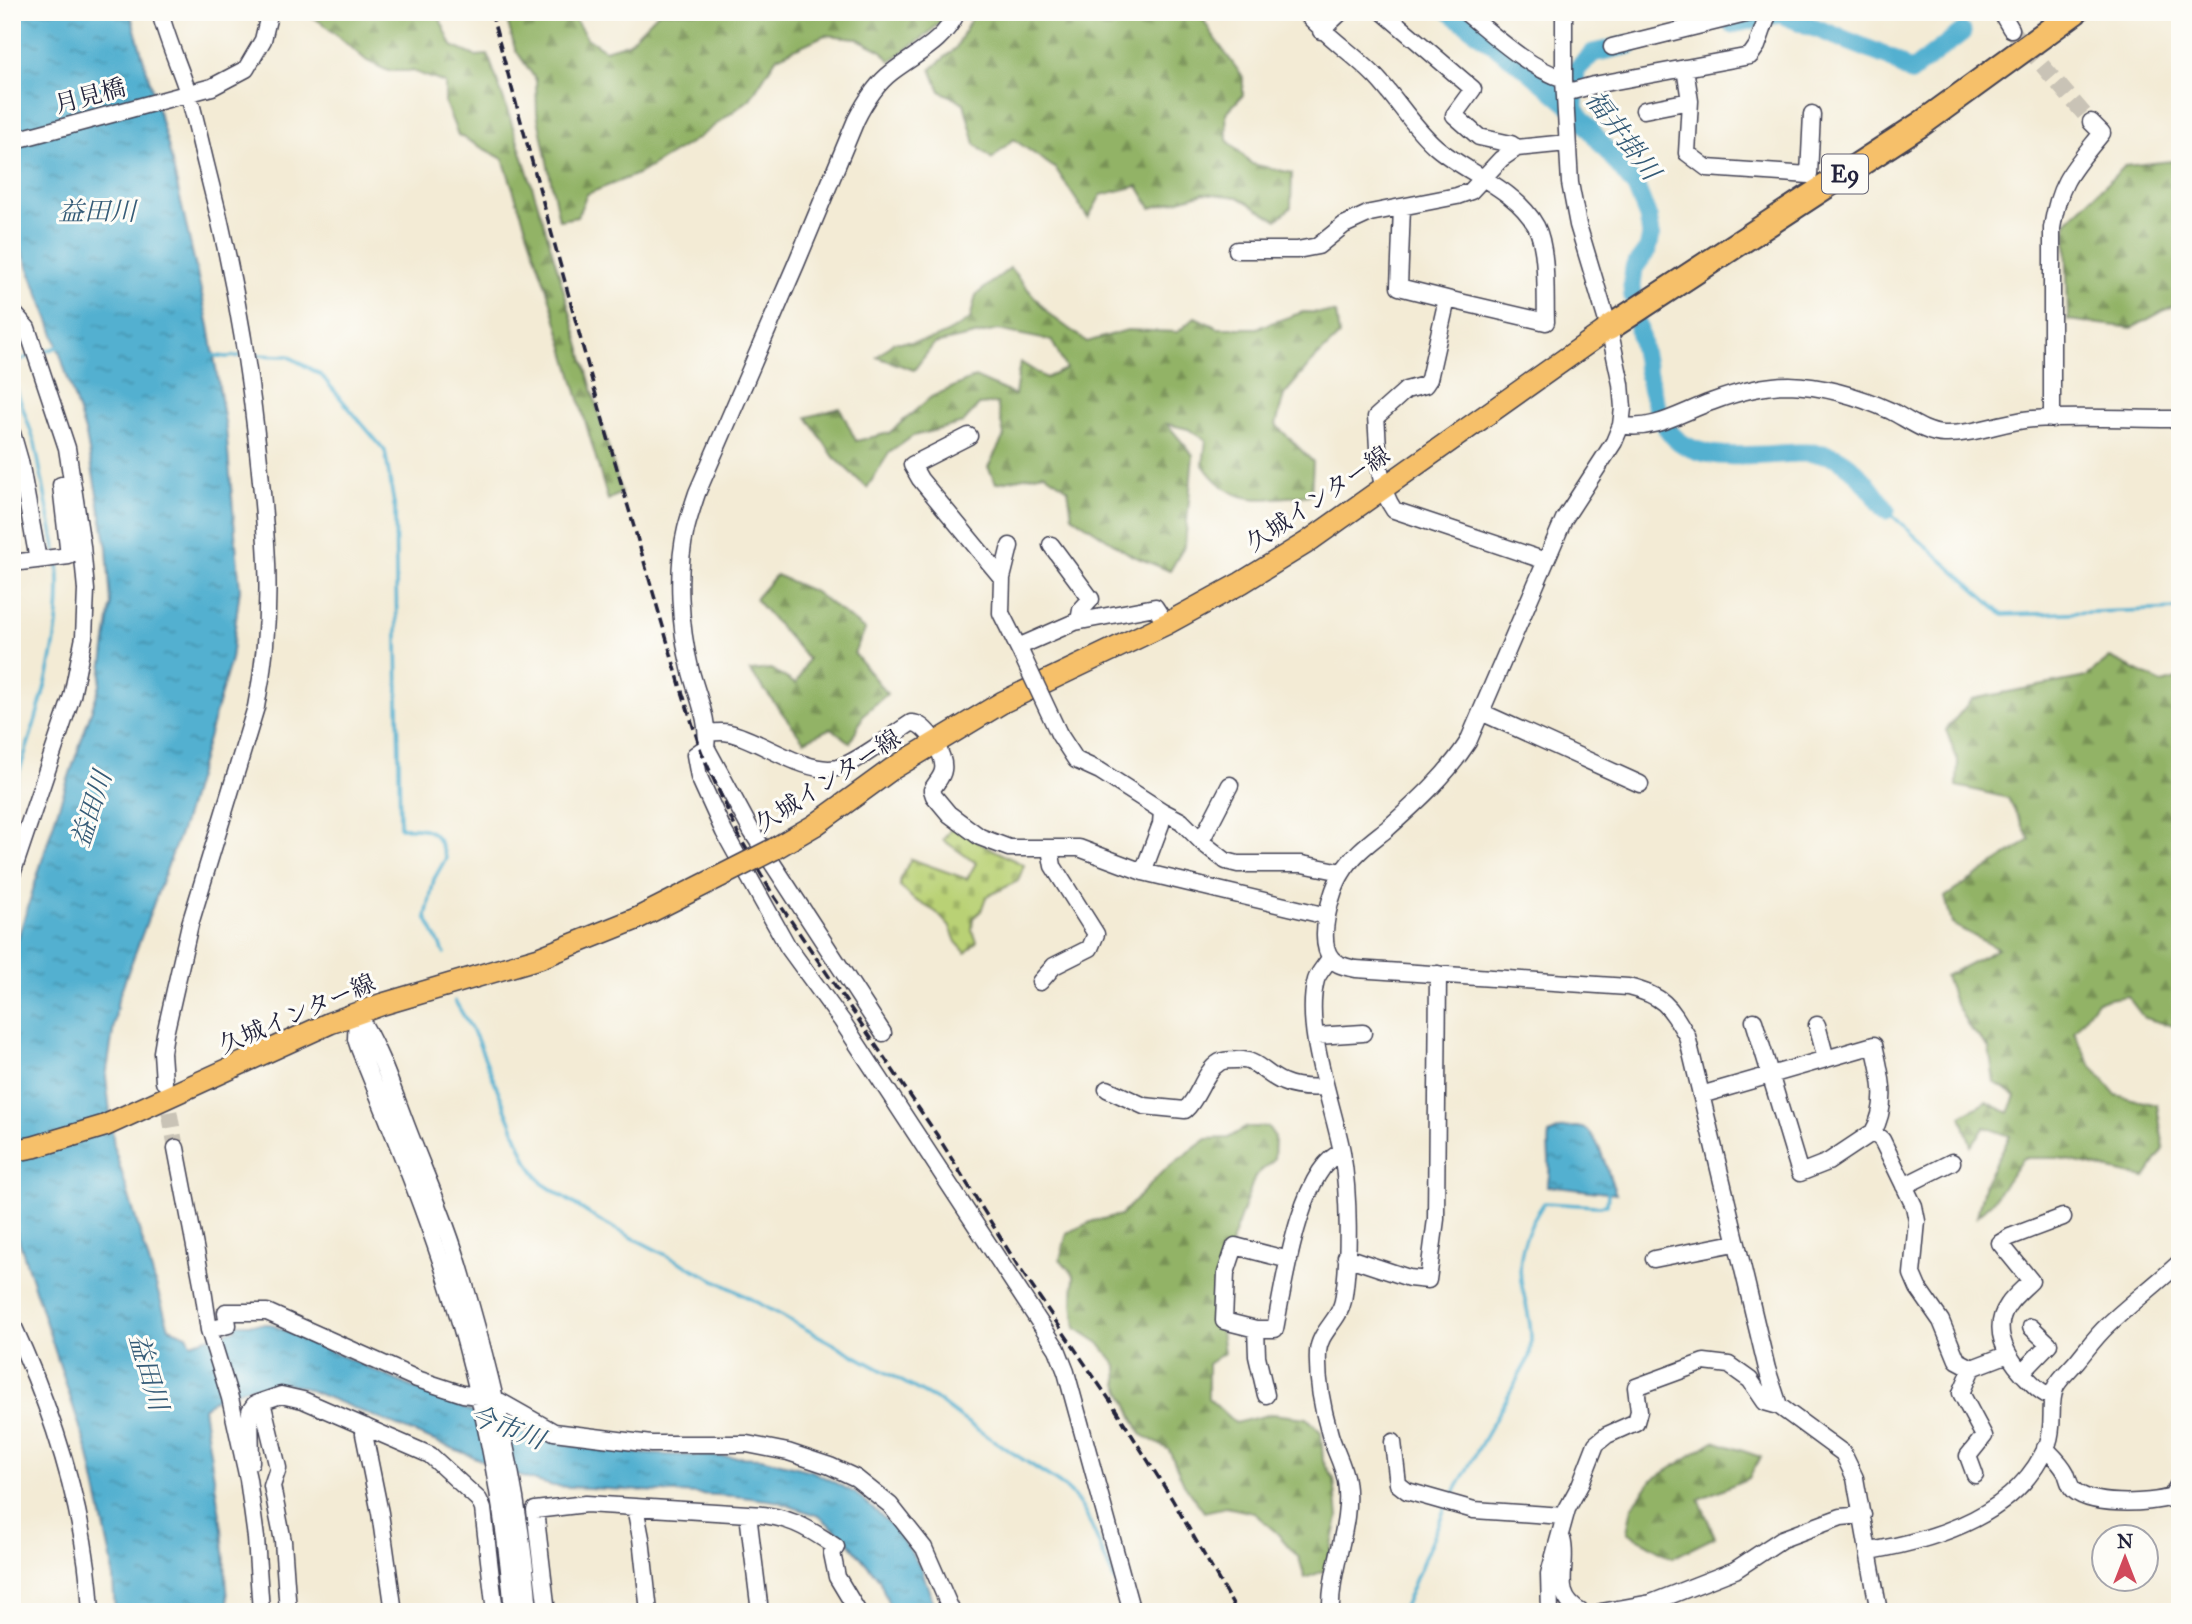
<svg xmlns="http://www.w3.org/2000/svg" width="2192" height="1624" viewBox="0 0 2192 1624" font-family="'IM FELL Great Primer','Noto Serif JP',serif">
<defs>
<pattern id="forest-firs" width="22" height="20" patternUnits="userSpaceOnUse" patternTransform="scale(1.75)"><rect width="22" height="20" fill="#92b366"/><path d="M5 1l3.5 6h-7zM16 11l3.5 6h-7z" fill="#779155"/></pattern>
<pattern id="cemetery-stones" width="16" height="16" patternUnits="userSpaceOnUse" patternTransform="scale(1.75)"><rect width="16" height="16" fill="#b9d175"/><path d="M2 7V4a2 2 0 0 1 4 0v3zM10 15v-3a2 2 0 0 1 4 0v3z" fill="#9fb366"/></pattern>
<pattern id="water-ripples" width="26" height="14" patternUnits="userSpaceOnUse" patternTransform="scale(1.75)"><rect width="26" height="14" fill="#52b0d0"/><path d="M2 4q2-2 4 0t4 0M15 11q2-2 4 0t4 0" fill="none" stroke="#448faa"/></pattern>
</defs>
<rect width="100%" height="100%" fill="#fdfcf7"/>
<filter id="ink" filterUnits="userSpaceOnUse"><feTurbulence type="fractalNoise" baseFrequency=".0143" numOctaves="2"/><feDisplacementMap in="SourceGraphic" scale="14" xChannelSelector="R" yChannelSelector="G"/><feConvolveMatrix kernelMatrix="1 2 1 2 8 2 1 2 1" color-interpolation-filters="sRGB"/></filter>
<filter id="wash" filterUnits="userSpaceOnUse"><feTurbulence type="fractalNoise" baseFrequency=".00686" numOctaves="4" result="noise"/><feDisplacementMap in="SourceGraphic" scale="28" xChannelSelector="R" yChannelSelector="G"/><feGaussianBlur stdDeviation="1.57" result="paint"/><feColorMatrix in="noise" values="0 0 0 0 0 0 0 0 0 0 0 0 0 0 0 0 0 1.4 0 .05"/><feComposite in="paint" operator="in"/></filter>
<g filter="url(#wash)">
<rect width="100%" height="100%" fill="#f3ebd5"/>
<!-- forest -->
<path fill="url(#forest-firs)" stroke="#5a6a50" stroke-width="2" d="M303,12H437L452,46L475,56L488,55C540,199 580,346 621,493L608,500L550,299L503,159L458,135L445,103V83L412,71H388L367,61L322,23Z
M505,12H570L587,38L605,50L628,43L659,12H950L927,35L890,61L882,51L856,38L825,35L777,57L750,99L698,138L640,173L587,194L577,217L559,220L537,113L536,80L515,49Z
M953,12H1199L1215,39L1243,77V95L1226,113L1227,140L1252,164L1292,173L1291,207L1277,220L1238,197L1204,193L1151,208L1138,186L1101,195L1088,218L1056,169L1013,139L992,159L975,144L964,103L940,91L931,69L956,48L973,15Z
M2180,160V302L2132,328L2068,320L2066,222L2125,166Z
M1010,268L1049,314L1087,342L1127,330L1178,332L1195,317L1218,328H1257L1303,312L1336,313L1339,336L1311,363L1284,395L1276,425L1313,462L1311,495C1264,498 1234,510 1203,465L1206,440L1188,429L1167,424L1193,455L1185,545L1170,571L1131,555L1072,516L1068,489L1044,473L996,483L988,467L1004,436L997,403L979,405L963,423L913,436L889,453L867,488L834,457L807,417L840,408L856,441L889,433L931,397L975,377L1015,395L1020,362L1046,378L1066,369L1052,341L998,330L934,344L914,370L877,357L894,342C930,343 940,339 970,319L976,295Z
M776,575L815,592L865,630L854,653L887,694L864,714L850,743L831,728L804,741L750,671L771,669L796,684L808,659L755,599Z
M2110,658L2162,683L2180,678V1028L2144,1018L2127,996L2097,1001L2074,1032L2090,1064L2116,1095L2157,1105L2164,1149L2145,1178L2059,1158H2023L1992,1202L1977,1216L1985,1182L2010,1136L1985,1127L1971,1146L1961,1116L1986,1102L2009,1113L2016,1096L1994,1082L1989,1048L1969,1027L1953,999L1945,976L1998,949L1952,924L1945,897L2030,840L2008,798L1957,786L1958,761L1946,730L1972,699L2086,677Z
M1247,1127H1268L1275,1137L1274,1160L1255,1176L1232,1240L1220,1323L1224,1353L1208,1364V1398L1235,1423L1272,1414L1307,1418L1321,1432L1323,1461L1334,1479L1338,1517L1327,1570L1305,1578L1299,1558L1277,1533L1254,1513L1226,1507L1204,1512L1184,1484L1169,1450L1141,1434L1118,1384L1117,1366L1099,1343L1076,1328L1073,1303L1074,1275L1060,1259L1067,1233L1093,1221L1121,1215L1163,1171L1207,1139L1228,1138Z
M1714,1441L1761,1457L1749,1478L1699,1499L1715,1537L1672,1558L1627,1532L1632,1507L1652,1480Z"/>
<!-- cemetery -->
<path fill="url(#cemetery-stones)" stroke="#6e7a58" stroke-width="2" d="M953,826L981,844L1024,865L1018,881L986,897L981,911L973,918L972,930L977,941L966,953L956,942L950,927L936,912L912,898L900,886V879L911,859L967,879L976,863L943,840Z"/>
<!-- water -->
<path fill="url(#water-ripples)" stroke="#3a6986" stroke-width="2" d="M12,12H130L168,145L209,326L226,429L240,589L231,659L183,825L118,999L106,1077L114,1147L169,1328L187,1335L191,1343L236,1329V1324H270L407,1385L529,1435L576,1446L644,1454L761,1458L812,1471L855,1493L896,1529L922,1570L936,1612H892L879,1579L846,1539L819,1516L775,1501L734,1496L553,1486L525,1478L302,1387L283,1383L256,1391L253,1386L214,1399L203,1408L222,1528L229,1612H115L112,1563L89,1455L12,1219V958L56,815L100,685L111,605L107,548L86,435L50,323L12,225Z
M1576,1127C1578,1127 1586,1129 1587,1130C1599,1137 1610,1180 1616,1194L1547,1186C1553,1169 1546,1152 1549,1134L1562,1128Z"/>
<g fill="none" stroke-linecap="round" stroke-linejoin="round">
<!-- stream -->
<path stroke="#52b0d0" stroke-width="3.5" d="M41,353L60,346
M210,355L226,357L240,356
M251,355L288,356L321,375L385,451L395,510L400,828C430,827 436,829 446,858L434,879L426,917L444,953
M12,371L16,362L30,356
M12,377L35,443L56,551
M1886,510L2003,615L2180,609
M12,795C36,716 65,646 58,562
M455,1001L476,1037L527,1161L542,1183L600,1221L736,1291L940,1402C968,1425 999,1444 1030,1464C1043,1473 1059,1481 1070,1492C1094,1518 1100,1555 1117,1584
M1451,1498L1529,1358C1535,1330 1526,1308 1521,1281C1517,1252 1528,1226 1544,1203L1597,1206L1607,1205L1608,1193
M1402,1612L1445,1508"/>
<!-- river -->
<path stroke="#52b0d0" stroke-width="19" d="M1450,12L1528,70L1574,109L1636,187L1648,217L1651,235L1648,249L1634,268L1632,286L1633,297
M1732,24L1780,14L1891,58L1911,72L1962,32
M1574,109L1576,70L1593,53L1630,45
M1638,325C1645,357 1650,400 1667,428C1690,467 1759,454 1797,453C1811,453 1827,452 1839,459C1860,471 1872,492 1886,510"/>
</g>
</g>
<g filter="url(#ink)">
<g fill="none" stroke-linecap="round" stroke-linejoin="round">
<!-- minor-tunnel -->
<path stroke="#c9c3b6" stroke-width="16" stroke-dasharray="16 8" stroke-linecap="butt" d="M2011,29L2091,122
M165,1088L176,1148"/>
<defs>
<path id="minor" d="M160,12C167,40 179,65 188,93C195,116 200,141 206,165C230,256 247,348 257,442C267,536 275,614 256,707L190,924L165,1034L162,1052L164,1082
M957,12C944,42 917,53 892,72C876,84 865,102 856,120L796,264L697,493C693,505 689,517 686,529C676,570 680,627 690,668C696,694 710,720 706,747L695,755L699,777L724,832L788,947L842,1021L1057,1349L1066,1372L1132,1612
M1305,12C1327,37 1354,54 1376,77C1397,99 1413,127 1436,147C1466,173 1515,188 1536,226C1548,249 1545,295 1546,322L1447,299L1429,379L1425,385L1406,390L1376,417C1379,447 1376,485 1394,510L1546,561
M1383,12L1473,89L1454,115L1479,137L1511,144L1517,148
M1465,12C1495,36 1527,67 1564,79
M1564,12V79L1570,183L1578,225L1609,328L1621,384L1623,408L1621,425L1614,442L1564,519L1468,742C1446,776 1418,801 1388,828C1372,841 1353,854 1342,873C1331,890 1316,942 1332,959C1338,966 1347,967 1356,969L1628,987C1664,996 1669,1005 1687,1036L1767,1369L1779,1406
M2001,12L2011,29
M1321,31L1341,12
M1612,47L1754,12
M1685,68L1690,101L1687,153L1707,168L1809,175L1812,114
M1565,93L1594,85L1750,56L1757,46L1769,12
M1644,110L1690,101
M12,141L212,87L246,69L263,40L268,19L267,12
M1402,207L1399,287L1447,299
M1237,250H1297L1318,246L1344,225L1370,213L1457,196L1471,191L1501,159L1517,148L1567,143
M12,311L27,328L67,448L82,546L86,590L84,637L72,696L12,874
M2052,419V228C2059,181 2073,169 2102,133L2091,122
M1621,425C1653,432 1682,412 1711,402C1735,393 1763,385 1789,385C1823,386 1860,397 1891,411C1907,419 1926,434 1944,434C1974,435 2003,421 2033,419C2078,416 2125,419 2171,419L2180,423
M12,433L20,461L38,560
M969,436L912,465L920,479L1002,578L1001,613L1022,655
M1051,545L1091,599L1081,610L1079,621
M12,563L69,556L61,485L72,483
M1002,578L1010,546
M1018,647L1075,622L1155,607L1166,624
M1481,712L1640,784
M708,733C715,732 723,731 730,733C758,739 806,775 837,768C857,763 892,735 911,723C926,721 946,756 943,770C942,778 935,783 932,790L934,796L949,814L980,837L1009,848H1079L1143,872L1327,916
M1059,734L1076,760L1100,771L1162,811L1161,824L1143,872
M706,747L752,832L883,1033
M1162,811L1181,821L1204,844L1226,861L1238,864H1302L1342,872
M1201,841L1230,785
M1330,958C1326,965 1318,973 1316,980C1303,1029 1333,1104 1342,1152C1349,1194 1350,1259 1343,1301C1339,1321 1319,1332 1318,1352C1317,1377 1322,1407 1329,1431C1333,1448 1343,1463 1346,1481C1353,1525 1329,1568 1331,1612
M1040,982L1054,966L1090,948L1096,934L1053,866L1050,849
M357,1014C382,1052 395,1098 412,1140C430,1186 450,1232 463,1279C495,1387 521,1500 529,1612
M357,1014L356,1039L359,1048C398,1145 439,1242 466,1344C489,1431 506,1522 513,1612
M1754,1021L1800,1173L1828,1162L1873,1132L1882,1140L1914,1206L1917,1221L1912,1274L1918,1288L1941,1321L1957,1360L1972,1368L2006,1355
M1817,1025L1826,1059
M1317,1036L1363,1033
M1107,1089L1144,1106L1185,1110C1200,1097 1203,1072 1220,1062C1224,1060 1231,1060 1236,1060C1257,1058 1265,1075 1283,1082C1296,1088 1311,1088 1325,1087
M1701,1095L1874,1045C1881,1075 1889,1104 1873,1132
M176,1148L202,1283L209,1330L230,1398L248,1479L256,1538L261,1612
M1904,1186L1952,1162
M1346,1257L1409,1278L1428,1280L1436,1219L1438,974
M1654,1259L1735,1243
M12,1323C54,1414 86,1511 91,1612
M1256,1329L1224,1321L1226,1273L1235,1246L1289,1260
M209,1330L228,1325L226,1312H267L417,1379L463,1394L494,1398L554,1432L651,1444H747L788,1452L830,1466L856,1478L890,1505L924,1548L952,1612
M1972,1368L1961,1393L1984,1436L1968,1456L1975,1475
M2022,1372L2049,1344L2031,1327
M1266,1395L1257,1356L1256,1329H1275C1283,1288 1300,1167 1342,1152
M2052,1397C2040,1393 2032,1383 2023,1374C2006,1355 1991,1329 2008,1305C2014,1296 2023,1289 2031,1281L2000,1243L2010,1237L2063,1217
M262,1402L278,1468L272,1486L283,1541L288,1612
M366,1427L364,1434L380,1513L394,1612
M1393,1442L1398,1484L1407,1491L1474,1510L1564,1516
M2045,1448C2053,1456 2061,1463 2066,1473C2068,1478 2069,1484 2072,1488C2086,1507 2151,1504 2171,1497L2180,1482
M251,1462L250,1411L255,1404L281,1395L303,1400L430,1455L479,1500L483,1509L495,1612
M635,1507L641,1538L649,1612
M748,1514C786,1515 806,1526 836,1547L832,1553L837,1577L858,1612
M1562,1539C1570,1566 1549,1594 1581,1612
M1870,1551C1939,1539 2019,1514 2048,1443C2055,1424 2048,1403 2056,1386C2061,1377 2070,1369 2077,1361C2087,1349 2096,1336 2108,1325C2131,1303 2157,1284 2180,1262
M547,1612L535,1510L586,1504L748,1514L760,1612
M1550,1612L1549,1574L1567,1509L1580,1485L1596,1444L1607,1435L1636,1422L1639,1411L1636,1387L1704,1362L1729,1365L1750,1380L1765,1402L1779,1406L1843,1453L1855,1478L1879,1612
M1601,1612L1651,1603L1735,1570L1782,1539L1841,1517L1863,1515"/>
<path id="major" d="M774,849L815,825L892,769L1003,702L1166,624L1241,583L1306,543L1609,328
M12,1151L34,1147L104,1126L330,1023L383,1004L539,958L636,919"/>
<path id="highway" d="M1609,328L1921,124L2075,12"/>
</defs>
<!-- minor casing -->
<use href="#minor" stroke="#414052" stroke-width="19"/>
<!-- major casing -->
<use href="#major" stroke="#414052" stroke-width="24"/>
<!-- highway casing -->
<use href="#highway" stroke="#414052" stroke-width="28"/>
<!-- minor -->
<use href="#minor" stroke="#fff" stroke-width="16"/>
<!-- major -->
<use href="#major" stroke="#f6c06b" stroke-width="21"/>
<!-- highway -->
<use href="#highway" stroke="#f6c06b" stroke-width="24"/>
<!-- rail -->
<path stroke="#22223b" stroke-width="3.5" stroke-dasharray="10 5" stroke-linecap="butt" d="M491,12L602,417L680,685L701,751L740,838L772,893L937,1135L1018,1266L1111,1402L1172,1499L1237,1612"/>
<defs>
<path id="minor-bridge" d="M1022,655L1059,734"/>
<path id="major-bridge" d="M636,919L774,849"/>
</defs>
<!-- minor-bridge casing -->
<use href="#minor-bridge" stroke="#414052" stroke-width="19" stroke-linecap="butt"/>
<!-- major-bridge casing -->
<use href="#major-bridge" stroke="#414052" stroke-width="24" stroke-linecap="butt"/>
<!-- minor-bridge -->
<use href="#minor-bridge" stroke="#fff" stroke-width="16"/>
<!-- major-bridge -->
<use href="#major-bridge" stroke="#f6c06b" stroke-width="21"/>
</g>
</g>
<g text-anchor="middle" stroke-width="6" stroke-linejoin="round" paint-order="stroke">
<!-- shield labels -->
<rect fill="#fdfcf7" stroke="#646373" stroke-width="2" x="1822" y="154.5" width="46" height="39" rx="5"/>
<g font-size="23" font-weight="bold" fill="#22223b">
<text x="1845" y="182">E9</text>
</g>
<!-- street labels -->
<g font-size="24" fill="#22223b" stroke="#fdfcf7">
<text transform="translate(90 96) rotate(-15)" y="8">月見橋</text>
<text transform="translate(1318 499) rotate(-34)" y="8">久城インター線</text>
<text transform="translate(828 781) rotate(-33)" y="8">久城インター線</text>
<text transform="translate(297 1014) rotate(-23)" y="8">久城インター線</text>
</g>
<!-- water labels -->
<g font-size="26" font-style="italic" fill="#355b77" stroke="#fdfcf7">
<text transform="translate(1623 135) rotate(53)" y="9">福井掛川</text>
<text x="97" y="220">益田川</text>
<text transform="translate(91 809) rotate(-72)" y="9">益田川</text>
<text transform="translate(149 1372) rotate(74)" y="9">益田川</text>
<text transform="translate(507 1427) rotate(21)" y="9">今市川</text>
</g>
</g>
<!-- margin -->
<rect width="2192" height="1624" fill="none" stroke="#fdfcf7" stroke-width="42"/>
<!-- north arrow -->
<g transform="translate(2125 1558)"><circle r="33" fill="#fdfcf7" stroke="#a5a5ac" stroke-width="2"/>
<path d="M0-5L12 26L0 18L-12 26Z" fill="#d1495b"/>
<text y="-10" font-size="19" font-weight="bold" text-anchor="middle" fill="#22223b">N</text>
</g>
</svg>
